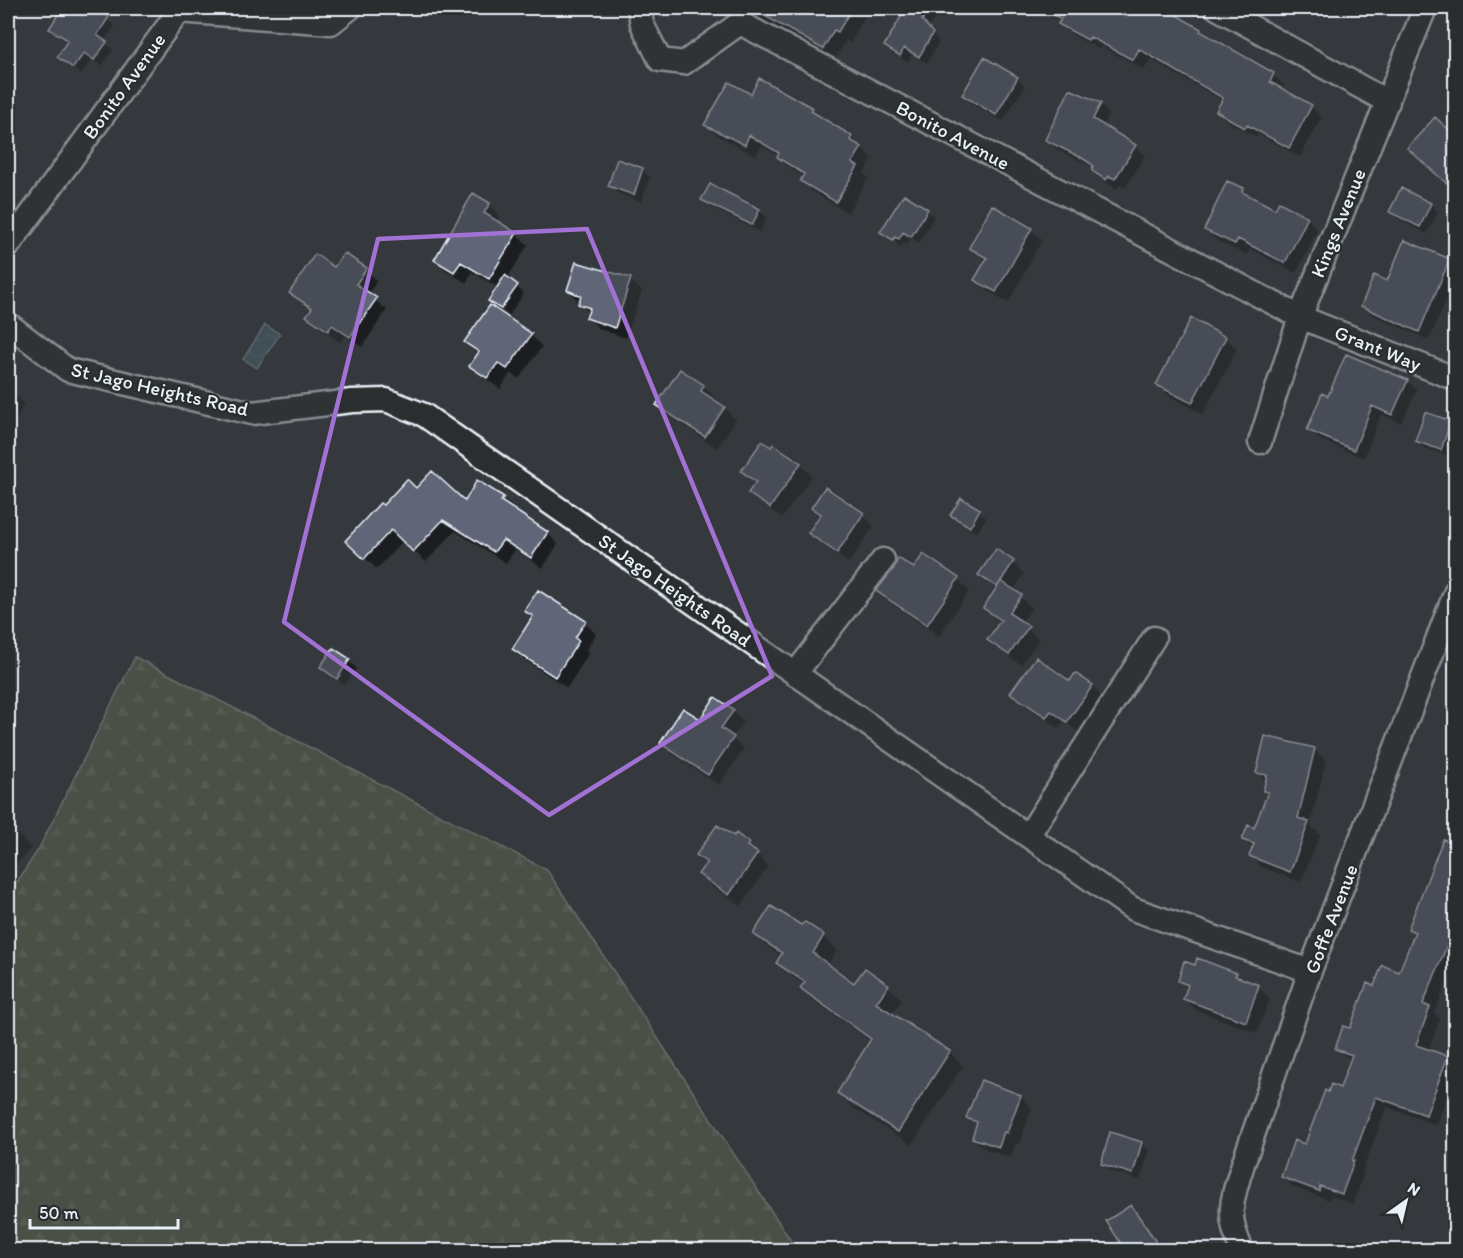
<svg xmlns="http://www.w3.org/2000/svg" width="1463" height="1258" viewBox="0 0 1463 1258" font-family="Itim,sans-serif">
<defs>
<pattern id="forest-firs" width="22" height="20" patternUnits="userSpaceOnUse" patternTransform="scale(1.5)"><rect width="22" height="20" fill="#666e54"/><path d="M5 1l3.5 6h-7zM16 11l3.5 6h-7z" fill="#7c836d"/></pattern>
<pattern id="water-waves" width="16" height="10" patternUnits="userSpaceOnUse" patternTransform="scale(1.5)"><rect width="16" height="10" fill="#506775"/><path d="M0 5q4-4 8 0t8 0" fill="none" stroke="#697d89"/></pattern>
</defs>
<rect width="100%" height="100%" fill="#35383d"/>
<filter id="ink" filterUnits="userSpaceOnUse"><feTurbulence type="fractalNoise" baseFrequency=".0167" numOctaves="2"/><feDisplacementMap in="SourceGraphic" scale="12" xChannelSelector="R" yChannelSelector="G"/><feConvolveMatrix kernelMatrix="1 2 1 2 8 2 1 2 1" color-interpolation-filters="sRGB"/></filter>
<g filter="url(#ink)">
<!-- forest -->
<path fill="url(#forest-firs)" stroke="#a7b0a6" stroke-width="1.5" d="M135,657L547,870L797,1250H8V896L38,850Z"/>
<!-- water -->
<path fill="url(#water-waves)" stroke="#8d9ea9" stroke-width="1.5" d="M265,325L280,334L257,368L243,359Z"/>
<!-- shadow -->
<path fill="#0007" d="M63,8H80L89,12L92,8L115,26L104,42L113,50L102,66L92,59L81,75L59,57L69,42L59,37L51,29Z
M746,8H870L850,43L846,40L835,59L752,14Z
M908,8H926L936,16L928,29L939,42L927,63L912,54L908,62L893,54L885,46Z
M1034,8H1159L1273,75L1284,85L1282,90L1311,107L1322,117L1300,157L1258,134L1256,137L1228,122L1217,111L1223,101L1150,59L1144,70L1101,46L1099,49L1071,34L1061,22Z
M1017,78L1025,86L1003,121L971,103L964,95Z
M1456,79V109L1446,100Z
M752,96L812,109L823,120L851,137L872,159L864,174L868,178L848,213L813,192L802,181L804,177L790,168L779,156L761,146L756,156L718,136L706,125Z
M1100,104L1109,114L1103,127L1135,146L1145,156L1125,188L1119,185L1117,189L1104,181L1094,171V167L1057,150L1047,140Z
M1435,119L1456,137V191L1420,160Z
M642,170L650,177L641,202L617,193L610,186Z
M710,186L759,210L767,218L760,232L711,207L703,200Z
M1243,189L1253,200L1276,211L1307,218L1318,230L1296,273L1250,249L1247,255L1217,241L1206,230Z
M1402,190L1431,204L1438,212L1427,234L1398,219L1391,212Z
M489,204L500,216L496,222L516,234L528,245L507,279L524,293L509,316L490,300L499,288L472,272L466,283L447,271L435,260Z
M927,210L934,217L919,243L911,238L907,245L903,243L901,247L882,232Z
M1031,229L1042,240L1008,303L988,291L976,280L986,261L971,247Z
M1449,260L1456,266V278L1429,340L1372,315L1363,305Z
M366,269L377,281L368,294L387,310L362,347L345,336L340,342L320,328L308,316L312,311L291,293Z
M630,280L642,291L626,338L599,329L588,317L589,313L568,290Z
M531,335L542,347L519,379L511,373L500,389L483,377L471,366L479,354L466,341Z
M1226,338L1237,349L1203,414L1169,396L1158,385Z
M1383,369L1408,381L1417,390L1401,423L1381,414L1364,458L1318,439L1309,430L1329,398Z
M703,386L715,398L713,401L724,408L736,420L717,448L669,416L658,405Z
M8,391L14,394L24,404L8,439Z
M1450,422L1456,427V436L1449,456L1424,448L1417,440Z
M774,446L800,464L812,476L782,518L762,504L750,493L757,484L743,471Z
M416,490L465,503L503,498L515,509L513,511L547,533L558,544L543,568L515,550L506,563L455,531L426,562L403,541L377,569L347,541L383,507Z
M813,507L863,515L874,526L849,563L821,544L810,533L821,516Z
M979,511L986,518L977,533L960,523L952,515Z
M1013,563L1024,574L1013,591L1032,608L1021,623L1039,639L1021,665L1001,651L989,640L1001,623L985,608L997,590L980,574Z
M914,570L958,579L969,591L939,636L890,602L878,590Z
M538,592L585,623L596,634L586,650L589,653L567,688L525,660L514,649L534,618L526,610Z
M334,650L357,668L345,685L322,667Z
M1070,683L1092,686L1103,698L1079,732L1063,721L1058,728L1024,704L1012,693Z
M733,711L744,722L732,738L744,749L719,785L672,754L662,743L700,721Z
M1266,737L1315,750L1326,761L1310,825L1320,835L1301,882L1262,867L1251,855L1253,849L1244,839L1255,830L1268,795L1264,791L1267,782L1257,772Z
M8,825L31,848L10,871L8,869Z
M734,838L748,844L768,866L741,906L711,886L700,874L707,864L698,855Z
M1444,841L1456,846V962L1434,1013L1440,1019L1428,1051L1447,1058L1456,1066V1075L1436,1125L1387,1107L1362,1172L1364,1173L1353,1204L1331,1196L1329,1200L1293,1187L1283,1177L1306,1145L1329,1094L1341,1090L1351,1060L1337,1049L1351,1030L1375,988L1400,974L1416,934L1410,929Z
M805,924L823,936L837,950L827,966L855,985L866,970L888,986L902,1000L891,1015L949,1052L963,1066L912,1145L852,1107L838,1093L871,1041L816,1002L802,988L805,985L792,976L778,963L782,956L769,948L755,934L801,926Z
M1236,974L1242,980L1258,987L1270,998L1257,1033L1196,1010L1184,999L1188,989L1180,981Z
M982,1082L1021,1096L1032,1108L1019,1144L1016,1143L1011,1158L985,1149L973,1138L977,1126L968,1117Z
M1141,1143L1149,1151L1140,1180L1110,1171L1102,1164Z
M1136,1213L1160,1248V1250H1128Z"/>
<!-- building -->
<path fill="#606577" stroke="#e8f1f8" stroke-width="1.5" d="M62,8H94L109,17L97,35L107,42L94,60L84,53L73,68L57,57L68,40L49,29Z
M751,8H852L838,32L834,30L823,49Z
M906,8H930L922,20L933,33L919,57L904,48L900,56L884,46Z
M1041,8H1164L1201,29L1200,31L1274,73L1270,82L1312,105L1289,148L1247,125L1245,128L1216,111L1223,98L1139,49L1133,60L1090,37L1088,40L1058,24L1061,19Z
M984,57L1018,77L996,115L962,95Z
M759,78L813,108L811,111L852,136L850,140L862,147L852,163L858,166L836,202L800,181L804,174L777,157L779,153L749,135L745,145L704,125L729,82L751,94Z
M1070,89L1101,103L1093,119L1136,145L1115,179L1109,176L1106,180L1092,171L1093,165L1082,158L1045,140Z
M1435,117L1455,135V172L1446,183L1407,148Z
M617,159L643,168L634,195L608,186Z
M1227,181L1244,188L1242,192L1275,209L1279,202L1308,217L1285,263L1238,239L1235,244L1204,230Z
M710,184L760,209L752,225L701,200Z
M1401,188L1431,203L1420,227L1389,212Z
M473,193L490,203L484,213L517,233L489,279L461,262L454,272L434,260Z
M904,194L928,209L911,237L903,232L899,239L895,237L893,240L880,232Z
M992,205L1032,228L996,292L974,280L987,258L969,248Z
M1404,240L1450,259L1419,332L1361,306L1374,275L1387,281Z
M344,253L367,268L356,284L377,298L350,337L332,325L328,331L306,316L312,308L289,293L315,254L334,267Z
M576,262L631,278L615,328L586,318L590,308L578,304L581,296L567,290Z
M505,275L518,285L501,309L488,301Z
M490,305L532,334L507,369L498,363L487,378L469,366L479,352L464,342Z
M1191,318L1226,337L1192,403L1156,385Z
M1346,354L1408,380L1392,415L1372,406L1354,450L1307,430L1322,393L1328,396Z
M680,369L704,385L701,391L725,407L705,437L656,405Z
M1425,412L1451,421L1441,450L1415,441Z
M762,441L771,447L773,444L801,463L770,508L748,493L756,482L741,471Z
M432,471L465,501L477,480L504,497L501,501L548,532L531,558L503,540L494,552L443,520L413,552L391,530L364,559L345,541L380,503L383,505L407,479L416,488Z
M825,487L864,513L837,553L808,533L821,514L811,508Z
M961,498L980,509L970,527L950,515Z
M996,549L1014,561L997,587L978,575Z
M923,554L959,578L927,625L876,591L894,568L898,558L914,568Z
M1001,581L1022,595L1009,613L1029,626L1009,655L987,640L1001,620L983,608Z
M538,590L586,621L575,638L579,641L555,677L512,649L533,616L524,611Z
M333,648L350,659L337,679L320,667Z
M1036,657L1070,681L1075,673L1093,685L1067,722L1051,711L1046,717L1010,693Z
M715,697L734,710L721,728L734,737L708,775L660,743L683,708L700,719Z
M1265,736L1315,748L1298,818L1309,822L1290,872L1249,856L1254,844L1242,840L1248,825L1254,828L1268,792L1263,791L1267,775L1256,773Z
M717,825L734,836L736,833L749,843L747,846L758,853L729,895L698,874L707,862L696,855Z
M1443,839L1455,844V926L1423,1004L1430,1007L1416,1045L1448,1056L1426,1115L1376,1097L1352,1161H1354L1342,1194L1320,1186L1319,1191L1281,1177L1294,1140L1305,1144L1325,1090L1328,1092L1331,1084L1340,1088L1352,1055L1335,1049L1343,1026L1350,1028L1367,983L1374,986L1382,965L1399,972L1415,932L1408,929Z
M771,906L801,925L805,922L824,935L813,953L854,983L865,968L889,985L876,1003L950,1051L898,1132L837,1093L871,1039L800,988L805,982L776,963L782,953L753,934Z
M1197,958L1237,973L1235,976L1259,985L1246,1022L1183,999L1188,985L1178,981L1184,961L1195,965Z
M981,1080L1021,1095L1007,1133L1004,1132L999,1147L972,1138L977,1122L966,1118Z
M1110,1132L1142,1142L1133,1174L1101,1164Z
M1131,1205L1155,1240L1153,1251H1126L1106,1221Z"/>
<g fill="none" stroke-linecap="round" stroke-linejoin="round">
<defs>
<path id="minor" d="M639,8L642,24L660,60L684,63L740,23L1300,317L1456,379
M1217,8L1388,102
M8,246L179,11L331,23L350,8
M8,324L68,370L252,413L352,401L386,400L424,415L1133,909L1310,971
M1260,442L1300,317L1425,8
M795,674L883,560
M1028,836L1154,638
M1242,1250C1225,1215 1232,1199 1243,1164L1310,971L1456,591"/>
</defs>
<!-- minor casing -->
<use href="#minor" stroke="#e8f1f8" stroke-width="27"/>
<!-- minor -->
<use href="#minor" stroke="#2a2d2e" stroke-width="22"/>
</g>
</g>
<!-- marked area -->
<path d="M0 0H1463V1258H0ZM587,229L772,676L549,815L284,622L378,239Z" fill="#35383d" fill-opacity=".55" fill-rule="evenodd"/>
<path fill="none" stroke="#a171d3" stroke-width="4.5" stroke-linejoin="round" d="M587,229L772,676L549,815L284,622L378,239Z"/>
<g text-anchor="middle" stroke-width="4.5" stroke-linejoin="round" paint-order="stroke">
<!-- street labels -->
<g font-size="20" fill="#e8f1f8" stroke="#2a2d2e">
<text transform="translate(124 86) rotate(-54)" y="7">Bonito Avenue</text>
<text transform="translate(953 135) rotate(28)" y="7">Bonito Avenue</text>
<text transform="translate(1338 223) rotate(-68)" y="7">Kings Avenue</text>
<text transform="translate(1378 348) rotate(22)" y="7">Grant Way</text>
<text transform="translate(160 389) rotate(13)" y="7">St Jago Heights Road</text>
<text transform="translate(675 590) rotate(35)" y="7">St Jago Heights Road</text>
<text transform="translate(1331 919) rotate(-69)" y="7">Goffe Avenue</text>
</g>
</g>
<!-- margin -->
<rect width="1463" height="1258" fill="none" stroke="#2a2d2e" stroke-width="30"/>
<rect x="15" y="15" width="1433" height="1228" fill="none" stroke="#e8f1f8" stroke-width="2" filter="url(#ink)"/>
<!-- north arrow -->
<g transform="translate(1406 1201) rotate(34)" stroke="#2a2d2e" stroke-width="4.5" paint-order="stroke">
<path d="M0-4.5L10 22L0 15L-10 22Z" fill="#e8f1f8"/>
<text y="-9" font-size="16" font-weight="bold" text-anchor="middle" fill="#e8f1f8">N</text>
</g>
<!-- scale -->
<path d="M30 1219v9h148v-9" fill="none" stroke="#e8f1f8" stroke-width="3"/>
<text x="39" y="1219" font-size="18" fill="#e8f1f8" stroke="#2a2d2e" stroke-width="4.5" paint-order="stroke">50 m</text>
</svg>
